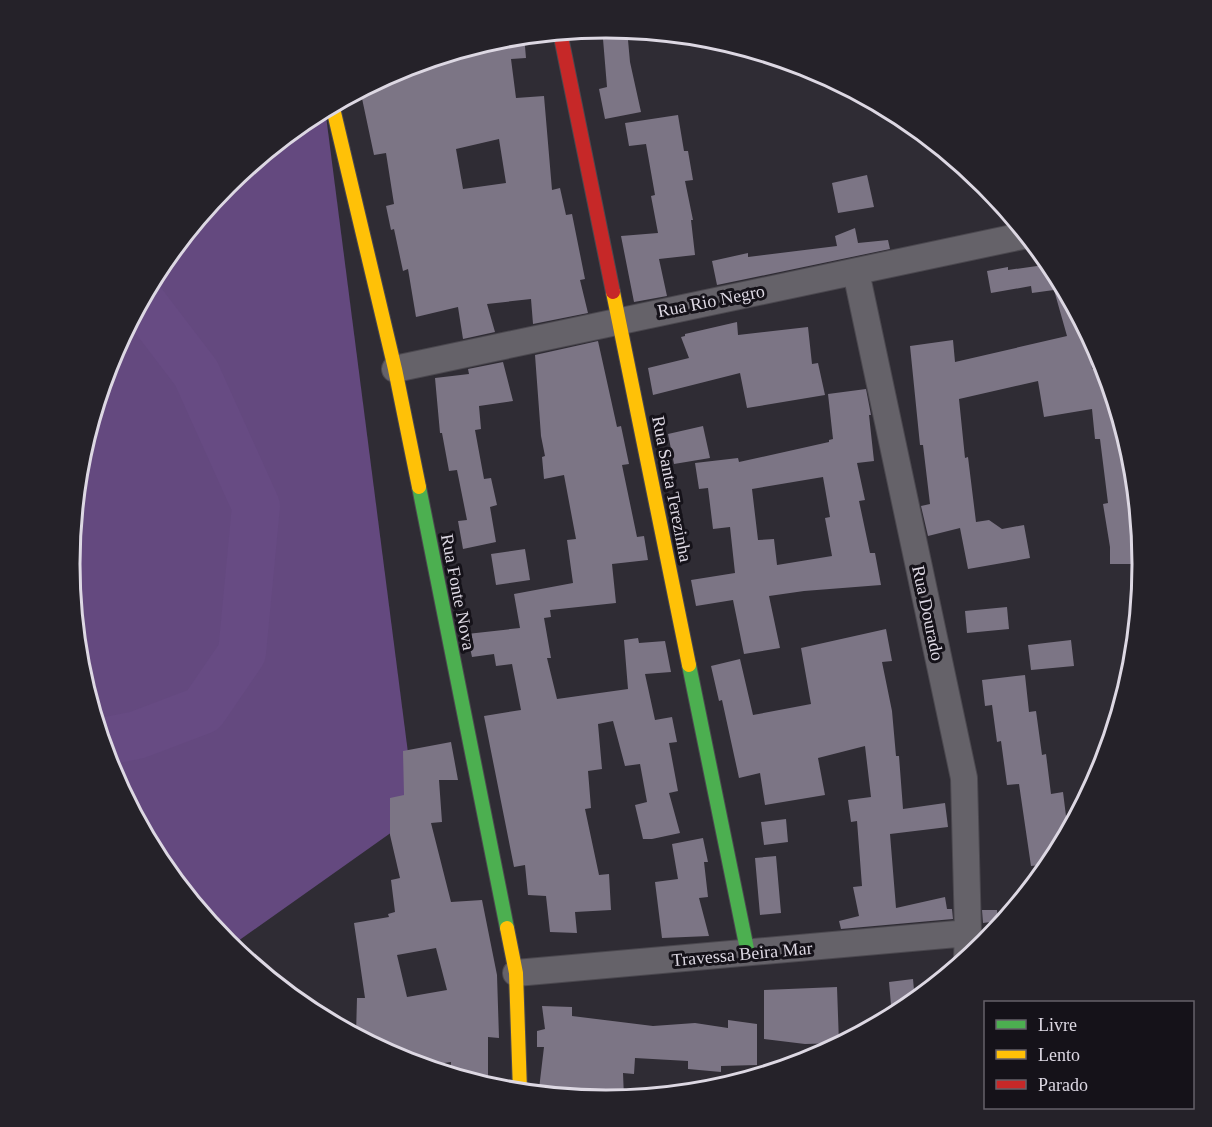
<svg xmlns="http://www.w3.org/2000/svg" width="1212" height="1127" viewBox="0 0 1212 1127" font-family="'Times New Roman',serif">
<rect width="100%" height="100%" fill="#2f2c34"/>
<!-- forest -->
<path fill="#64497f" d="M325,108L416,815L231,946L160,861L110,768L80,668L70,563L80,459L110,358L160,265L227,184L308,117Z"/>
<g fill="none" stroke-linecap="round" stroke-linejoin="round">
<!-- river -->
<path stroke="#674b83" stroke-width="48" d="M102,742L137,735L203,710L242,653L256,506L196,373L141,301"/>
</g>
<!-- building -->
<path fill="#7c7585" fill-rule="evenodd" d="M602,27L627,29L630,62L641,112L605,119L599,89L607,87Z
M524,35L526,58L511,59L516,98L544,96L552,190L560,188L566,215L572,214L585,279L580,280L588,313L533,324L531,299L487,304L495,332L463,339L458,307L416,317L408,269L403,271L394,229L391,230L386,206L394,204L386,153L374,155L360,89L390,74L440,62L439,56L502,37ZM499,139L506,183L463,189L456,149Z
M678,115L684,151H688L693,180L685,181L693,220H691L695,255L659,259L667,296L634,302L621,236L658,233L651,196L655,195L646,144L629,146L625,123Z
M867,175L874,207L838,213L832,183Z
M855,228L858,243L888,240L890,249L717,285L712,261L748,253V257L837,246L835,236Z
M1051,264L1087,332L1092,369L1105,368L1132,459L1142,564H1110V547L1103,504L1108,503L1100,439H1095L1092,409L1044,417L1038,381L959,399L965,458L968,457L976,522L989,520L1002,529L1024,525L1030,558L968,569L960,528L928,536L921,506L930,504L923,445H920L910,346L953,340L955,362L1067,336L1054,290L1032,293L1031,286L991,293L987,271L1008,267V270Z
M737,322L738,335L808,327L812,364L818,363L825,395L747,408L740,373L653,395L648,368L689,358L681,337L685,336V334Z
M598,341L617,427L621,426L629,464L622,465L637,537L644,536L648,560L612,564L616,603L550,610L551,617L544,618L551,658H547L557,699L628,689L624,640L638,638L639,643L665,641L671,672L645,674L655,720L672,717L677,742L669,743L678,791L669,793L680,833L652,839H643L635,805L647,802L640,764L625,766L613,721L598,724L602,769L588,771L591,808L585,809L599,875L609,874L611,910L575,912L577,933L550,932L546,896L528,895L525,865L514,867L484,716L521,710L512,664L496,666L494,654L472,657L467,634L520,628L514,594L573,583L567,540L576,539L564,475L544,479L542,457L545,456L541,436L535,355Z
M503,362L513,401L479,406L481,429L475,430L484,479L491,478L497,505L490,507L496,542L463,549L458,521L467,520L457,470L449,471L442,433H440L435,378L469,374L468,369Z
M866,389L871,415H869L874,461L857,463L865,500L859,501L870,553H875L881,585L804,591L769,596L780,648L744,654L733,600L696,606L691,580L735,573L730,527L713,529L708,488L699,489L695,463L738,458L739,462L829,442V440L833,439L828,394ZM823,477L830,517L825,518L832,556L777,565L774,539L758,540L752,489Z
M703,426L710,458L674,464L668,434Z
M525,549L530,580L496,585L491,554Z
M1007,607L1009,629L967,633L965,611Z
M886,629L892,661L882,662L892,711L896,756H899L903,809L945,803L948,827L890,834L896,908L945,897L947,909H952L953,919L841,929L839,921L859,916L853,887L862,886L857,821L851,822L848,800L871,797L865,746L818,758L825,795L765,805L760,773L739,778L722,700L719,701L711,666L740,659L753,715L811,704L801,648Z
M1071,640L1074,666L1031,670L1028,645Z
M1025,675L1029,712L1036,711L1042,755L1046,754L1051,794L1063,792L1068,832L1050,864L1031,866L1019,784L1007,785L1001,741L997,742L992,705L985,706L982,680Z
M451,742L458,780H439L442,822L431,823L451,902L482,900L497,975L499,1038L488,1037V1086L450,1074L451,1062L423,1066L400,1059L356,1035L357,998H365L354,923L389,917L388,914L395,912L391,880L400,878L390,835V798L404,795L403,751ZM436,948L447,990L407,997L397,955Z
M786,819L788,842L764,845L761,822Z
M703,838L708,862H704L708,897L699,898L709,936L662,938L655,882L678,879L672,844Z
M776,856L781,913L760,915L755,858Z
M982,910H997L998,921L983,923Z
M913,979L915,1001L892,1016L889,982Z
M837,987L839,1043L805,1044L764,1039V990Z
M542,1006L572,1007V1016L653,1026L695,1023L728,1028V1020L757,1024V1065L721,1066V1072L688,1069V1061L635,1058L634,1074L623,1073L624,1098L606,1100L552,1095L553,1092L539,1089L544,1047H537V1031L545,1029Z"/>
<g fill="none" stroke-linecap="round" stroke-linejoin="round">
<defs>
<path id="street" d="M856,272L964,778L968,933L967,958
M395,369L1027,235
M516,973L968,933"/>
<path id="fast" d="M419,487L507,928
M689,665L748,954"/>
<path id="slow" d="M332,104L395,369L419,487
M613,292L689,665
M507,928L516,973L520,1091"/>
<path id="jam" d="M560,32L613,292"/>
</defs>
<!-- street casing -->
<use href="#street" stroke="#4b484f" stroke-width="28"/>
<!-- fast casing -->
<use href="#fast" stroke="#4b484f" stroke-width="16"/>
<!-- slow casing -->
<use href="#slow" stroke="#4b484f" stroke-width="16"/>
<!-- jam casing -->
<use href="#jam" stroke="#4b484f" stroke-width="16"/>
<!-- street -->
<use href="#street" stroke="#656269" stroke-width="26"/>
<!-- fast -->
<use href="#fast" stroke="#4caf50" stroke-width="14"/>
<!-- slow -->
<use href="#slow" stroke="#ffc107" stroke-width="14"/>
<!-- jam -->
<use href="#jam" stroke="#c62828" stroke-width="14"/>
</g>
<g text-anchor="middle" stroke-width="6" stroke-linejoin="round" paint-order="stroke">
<!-- street labels -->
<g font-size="18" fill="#ddd8e3" stroke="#151219">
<text transform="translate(711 301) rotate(-11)" y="6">Rua Rio Negro</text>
<text transform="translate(672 489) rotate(79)" y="6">Rua Santa Terezinha</text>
<text transform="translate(458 592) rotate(79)" y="6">Rua Fonte Nova</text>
<text transform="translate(928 613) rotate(78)" y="6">Rua Dourado</text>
<text transform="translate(742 954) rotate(-5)" y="6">Travessa Beira Mar</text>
</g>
</g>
<!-- crop -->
<path d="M0 0H1212V1127H0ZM80 564a526 526 0 1 1 1052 0a526 526 0 1 1-1052 0Z" fill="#252229" fill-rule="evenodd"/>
<path fill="none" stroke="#ddd8e3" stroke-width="3" d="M80 564a526 526 0 1 1 1052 0a526 526 0 1 1-1052 0Z"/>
<!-- legend -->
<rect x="984" y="1001" width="210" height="108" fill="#151219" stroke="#65616a" stroke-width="1.5"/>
<rect x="996" y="1020" width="30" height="9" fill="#4caf50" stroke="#65616a" stroke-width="1.5"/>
<text x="1038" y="1031" font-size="18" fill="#ddd8e3">Livre</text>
<rect x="996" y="1050" width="30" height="9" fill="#ffc107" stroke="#65616a" stroke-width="1.5"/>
<text x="1038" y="1061" font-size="18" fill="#ddd8e3">Lento</text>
<rect x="996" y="1080" width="30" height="9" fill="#c62828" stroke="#65616a" stroke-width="1.5"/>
<text x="1038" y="1091" font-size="18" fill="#ddd8e3">Parado</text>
</svg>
